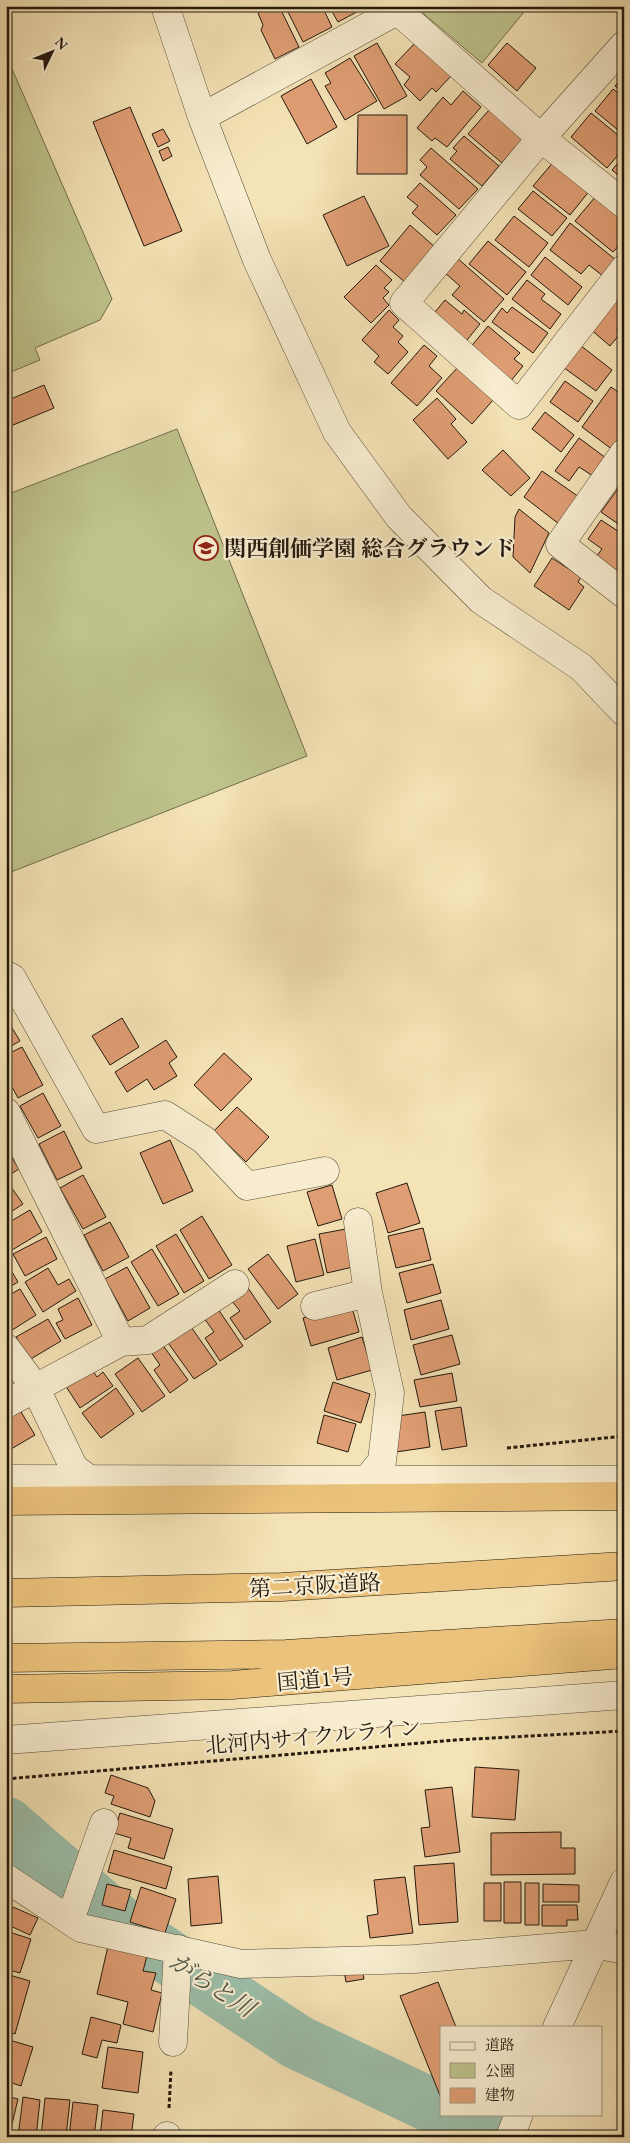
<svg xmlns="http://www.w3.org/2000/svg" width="630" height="2143" viewBox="0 0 630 2143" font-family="'EB Garamond','Noto Serif JP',serif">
<rect width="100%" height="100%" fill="#f4e3b6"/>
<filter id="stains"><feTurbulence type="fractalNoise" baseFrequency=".004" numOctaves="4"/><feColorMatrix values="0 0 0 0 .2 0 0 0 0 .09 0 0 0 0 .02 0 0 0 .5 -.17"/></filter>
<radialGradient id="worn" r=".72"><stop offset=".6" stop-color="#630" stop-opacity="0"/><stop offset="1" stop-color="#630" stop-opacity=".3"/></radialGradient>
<!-- green -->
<path fill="#bec38c" stroke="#706e4d" d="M423,6H529L482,63L418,9Z
M6,55L112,299L100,320L35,348L40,360L6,374Z
M177,429L307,756L6,874V495Z"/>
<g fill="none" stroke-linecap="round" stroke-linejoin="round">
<!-- river -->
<path stroke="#9cbea9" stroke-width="55" d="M6,1824L128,1930L297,2042L441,2110
M450,2114L497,2137"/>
</g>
<!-- building -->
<path fill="#e09e74" stroke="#23190e" d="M271,6H279L299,47L275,59L261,30L263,25L258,13Z
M285,6H322L332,27L303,42Z
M329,6H366V7L338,22Z
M417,41L452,75L436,92L432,88L420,101L404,85L410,77L395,64Z
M377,43L407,96L384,109L354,56Z
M507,43L536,68L517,91L488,65Z
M350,58L377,101L345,120L325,86L331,83L325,73Z
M624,76V93L615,86Z
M311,79L337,127L307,144L281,96Z
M613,89L624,98V135L595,111Z
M463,91L481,107L447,147L435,138L432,141L417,128L443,97L451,105Z
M130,107L182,231L144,246L93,122Z
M489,110L522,139L502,163L468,134Z
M591,113L624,140V148L607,168L571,137Z
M358,115H407V174H357Z
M163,129L170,141L158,147L152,134Z
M464,136L499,166L482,186L450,159L457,151L453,148Z
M168,147L172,156L163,161L159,151Z
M431,148L478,189L459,209L420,175L427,167L420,160Z
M624,156V180L612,170Z
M555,160L591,189L570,215L533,186Z
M420,183L456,215L437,235L412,213L418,206L407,197Z
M533,191L567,218L552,236L518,209Z
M364,196L389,246L347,266L323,215Z
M596,196L624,219V240L613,252L575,221Z
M514,216L548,243L529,267L495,240Z
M570,223L616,260L603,276L589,265L581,274L550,250Z
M410,225L436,248L406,283L380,261Z
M488,241L526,272L507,295L469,264Z
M545,257L582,287L568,305L531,275Z
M457,258L504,299L484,322L452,295L460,286L445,273Z
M376,265L392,280L384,288L389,292L383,298L389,305L371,323L344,297Z
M527,280L545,294L541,299L561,314L550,329L512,299Z
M616,295L624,302V322L617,329L620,334L610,346L589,328Z
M445,300L462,314L464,310L480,324L463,345L430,318Z
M512,307L548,333L533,353L492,322L502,308L507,313Z
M389,310L399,320L393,327L403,336L398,342L408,352L388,374L374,362L379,356L362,340Z
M488,326L520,353L514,359L523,366L510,382L469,349Z
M424,345L437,356L429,366L442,378L417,406L391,383Z
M580,345L612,370L596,391L563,367Z
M624,345V367L618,362Z
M458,367L494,399L472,424L436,391Z
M565,381L593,401L578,422L550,402Z
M44,385L54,408L6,428V401Z
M611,387L624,396V435L613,450L582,427Z
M437,398L456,419L451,424L467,442L448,459L413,420Z
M545,412L574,435L561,452L532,429Z
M579,438L606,458L593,476L579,467L569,481L555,471Z
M503,450L530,478L511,496L482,470Z
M542,471L579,497L559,524L524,497Z
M620,486L624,489V528L601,512Z
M519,509L549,533L530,573L513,557L515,517Z
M601,520L624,535V576L596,557L602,549L588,539Z
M552,558L581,577L578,582L584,587L569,610L534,586Z
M6,1018L20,1041L6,1049Z
M122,1018L139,1047L110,1065L92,1036Z
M166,1040L177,1057L169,1063L177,1076L154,1090L147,1079L127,1092L115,1072Z
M22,1047L43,1085L18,1098L6,1076V1055Z
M224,1053L252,1079L221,1111L194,1085Z
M43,1093L61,1126L38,1138L20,1106Z
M237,1107L269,1137L246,1162L214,1131Z
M64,1131L82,1168L57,1180L39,1144Z
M170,1140L193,1191L163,1204L140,1153Z
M6,1148L19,1169L6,1177Z
M83,1175L106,1217L83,1229L60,1188Z
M407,1183L420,1223L388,1233L376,1193Z
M9,1184L23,1204L6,1215V1186Z
M332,1185L342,1219L318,1226L307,1192Z
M30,1210L42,1232L12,1250L6,1240V1224Z
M202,1216L232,1265L209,1279L180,1230Z
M110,1222L129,1257L103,1271L84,1235Z
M423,1228L431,1260L396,1268L388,1236Z
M346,1229L353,1267L327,1273L319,1234Z
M176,1234L204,1281L184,1293L156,1246Z
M46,1237L57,1259L25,1276L13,1254Z
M315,1239L324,1275L296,1282L287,1246Z
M152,1249L179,1294L158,1306L131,1262Z
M268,1254L298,1294L278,1309L248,1269Z
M6,1262L18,1282L6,1289Z
M433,1264L441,1293L407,1303L399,1273Z
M127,1267L150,1308L128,1321L105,1279Z
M48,1268L58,1285L69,1279L76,1291L43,1312L25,1282Z
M248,1288L271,1322L245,1340L230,1318L240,1311L231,1300Z
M20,1289L36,1315L9,1332L6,1327V1297Z
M78,1298L92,1325L65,1339L56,1323L63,1320L58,1309Z
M441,1300L449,1329L411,1340L404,1310Z
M351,1304L359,1332L311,1346L303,1318Z
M218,1309L243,1346L220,1361L205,1338L214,1332L204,1318Z
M48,1319L61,1341L29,1360L16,1337Z
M189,1324L217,1364L194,1379L166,1340Z
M452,1335L460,1364L421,1375L413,1345Z
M362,1337L372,1370L337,1380L328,1348Z
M162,1344L188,1380L170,1393L154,1370L160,1365L151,1352Z
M138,1358L165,1396L142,1412L115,1374Z
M91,1368L97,1377L103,1372L113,1386L80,1408L65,1385Z
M452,1373L457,1401L420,1407L414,1380Z
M333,1382L370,1394L361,1423L324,1411Z
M116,1388L134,1414L101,1438L82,1413Z
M18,1407L35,1435L6,1452V1414Z
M461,1407L467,1446L442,1450L435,1411Z
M425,1412L430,1447L396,1452L391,1417Z
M324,1415L356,1424L348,1452L317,1443Z
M475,1767L519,1770L515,1820L472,1817Z
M111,1775L148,1788L155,1801L150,1817L111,1804L114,1796L105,1793Z
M452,1787L460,1852L425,1857L421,1828L430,1827L425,1790Z
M120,1813L173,1829L164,1859L128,1848L131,1838L114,1833Z
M561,1832V1848H575V1874L491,1875V1833Z
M114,1850L172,1867L166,1889L108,1872Z
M454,1863L458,1922L419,1925L414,1866Z
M218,1876L222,1923L191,1926L188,1879Z
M405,1877L413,1933L370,1938L367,1916L378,1914L374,1880Z
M504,1882H521V1923H504Z
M484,1883H501V1921H484Z
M525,1883H539V1925H525Z
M107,1884L131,1890L125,1911L102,1905Z
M543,1884L579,1885V1902H543Z
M141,1887L176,1899L165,1933L130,1922Z
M542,1905H577L578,1920H567V1926H542Z
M13,1907L38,1918L30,1935L6,1924Z
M6,1931L31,1939L20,1973L6,1969Z
M108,1946L147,1956L143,1971L156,1973L151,1990L162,1993L153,2032L123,2024L128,2002L97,1994Z
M362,1968L364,1979L346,1982L344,1971Z
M6,1974L30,1981L15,2034L6,2031Z
M438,1982L456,2027H441V2098L400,1996Z
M91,2017L121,2025L117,2043L102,2040L97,2058L82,2054Z
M6,2039L33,2047L21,2086L6,2081Z
M108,2047L143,2052L138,2093L102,2088Z
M6,2096L18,2099L9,2137H6Z
M23,2097L40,2100L36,2137H18Z
M45,2098L70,2100L66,2137H41Z
M73,2102L98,2105L94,2137H69Z
M103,2110L134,2114L131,2137H100Z"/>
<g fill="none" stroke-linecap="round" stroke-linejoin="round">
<defs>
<path id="minor" d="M165,6L202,117L257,260L337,432L399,517L481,600L581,667L624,712
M398,11L541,138L624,204
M624,45L541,138L404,303L519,405L624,269
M202,117L406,6
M624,453L560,544L624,594
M6,975L12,978L96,1129L165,1115L204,1140L247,1186L325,1171
M6,1112L121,1342L6,1404
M358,1222L368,1293L390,1393L382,1461L367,1480
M315,1306L368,1293
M121,1342L148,1340L235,1284
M6,1348L35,1387L74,1468L89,1479
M6,1479L624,1480
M6,1740L624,1695
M6,1878L81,1928L241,1964L414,1959L595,1944L624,1950
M70,1920L104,1823
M557,2027L624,1882
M173,2042L178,1949
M167,2137V2136
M510,2137L519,2114"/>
<path id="highway" d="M6,1501L624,1496
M6,1593L282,1587L624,1566
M6,1658L286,1654L624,1633
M6,1689L232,1685L624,1654"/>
</defs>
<!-- minor casing -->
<use href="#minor" stroke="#574c38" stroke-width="29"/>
<!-- highway casing -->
<use href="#highway" stroke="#23190e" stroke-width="29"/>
<!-- path -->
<path stroke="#23190e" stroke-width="3" stroke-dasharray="4 2.5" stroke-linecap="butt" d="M507,1448L624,1436
M6,1779L455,1740L624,1731
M169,2108L171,2070"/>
<!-- minor -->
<use href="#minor" stroke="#f8edd0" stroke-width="28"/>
<!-- highway -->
<use href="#highway" stroke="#eac27b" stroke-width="28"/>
</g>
<!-- icons -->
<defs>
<symbol id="school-ring" viewBox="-11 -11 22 22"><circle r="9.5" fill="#f8edd0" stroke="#8f2418" stroke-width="1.5"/><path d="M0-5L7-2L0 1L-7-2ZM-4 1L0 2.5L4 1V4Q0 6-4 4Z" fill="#8f2418"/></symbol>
</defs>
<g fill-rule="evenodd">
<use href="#school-ring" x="192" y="534" width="28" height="28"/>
</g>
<g text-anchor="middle" stroke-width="4.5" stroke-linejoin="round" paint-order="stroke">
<!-- poi labels -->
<g font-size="22" font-weight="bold" fill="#23190e" stroke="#f8edd0" text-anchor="start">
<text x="224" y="556">関西創価学園 総合グラウンド</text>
</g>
<!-- street labels -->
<g font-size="22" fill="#23190e" stroke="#f8edd0">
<text transform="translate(315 1585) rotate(-3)" y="8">第二京阪道路</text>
<text transform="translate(315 1679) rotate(-5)" y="8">国道1号</text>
<text transform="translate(313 1736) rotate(-5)" y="8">北河内サイクルライン</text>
</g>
<!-- water labels -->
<g font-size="24" font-style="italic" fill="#4d5344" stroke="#f8edd0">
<text transform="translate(212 1985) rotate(33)" y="8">がらと川</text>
</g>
</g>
<!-- margin -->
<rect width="630" height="2143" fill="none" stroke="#f4e3b6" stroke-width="25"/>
<rect x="8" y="8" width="615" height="2128" fill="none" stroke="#23190e" stroke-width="2.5"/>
<rect x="12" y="12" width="605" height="2118" fill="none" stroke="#23190e"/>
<!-- legend -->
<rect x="440" y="2026" width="162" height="90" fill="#f8edd0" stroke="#a39882"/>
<rect x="450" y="2042" width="25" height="8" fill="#f8edd0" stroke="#a39882"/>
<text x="485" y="2050" font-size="15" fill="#23190e">道路</text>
<rect x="450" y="2063" width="25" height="15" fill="#bec38c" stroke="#a39882"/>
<text x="485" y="2076" font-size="15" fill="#23190e">公園</text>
<rect x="450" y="2088" width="25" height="15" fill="#e09e74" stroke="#a39882"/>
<text x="485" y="2100" font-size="15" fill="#23190e">建物</text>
<!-- north arrow -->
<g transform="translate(52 52) rotate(47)" stroke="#f8edd0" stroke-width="4" paint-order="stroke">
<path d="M0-4L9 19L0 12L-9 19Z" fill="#23190e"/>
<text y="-8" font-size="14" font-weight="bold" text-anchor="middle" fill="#23190e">N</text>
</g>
<rect width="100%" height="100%" filter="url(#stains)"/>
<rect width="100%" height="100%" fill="url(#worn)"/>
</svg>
